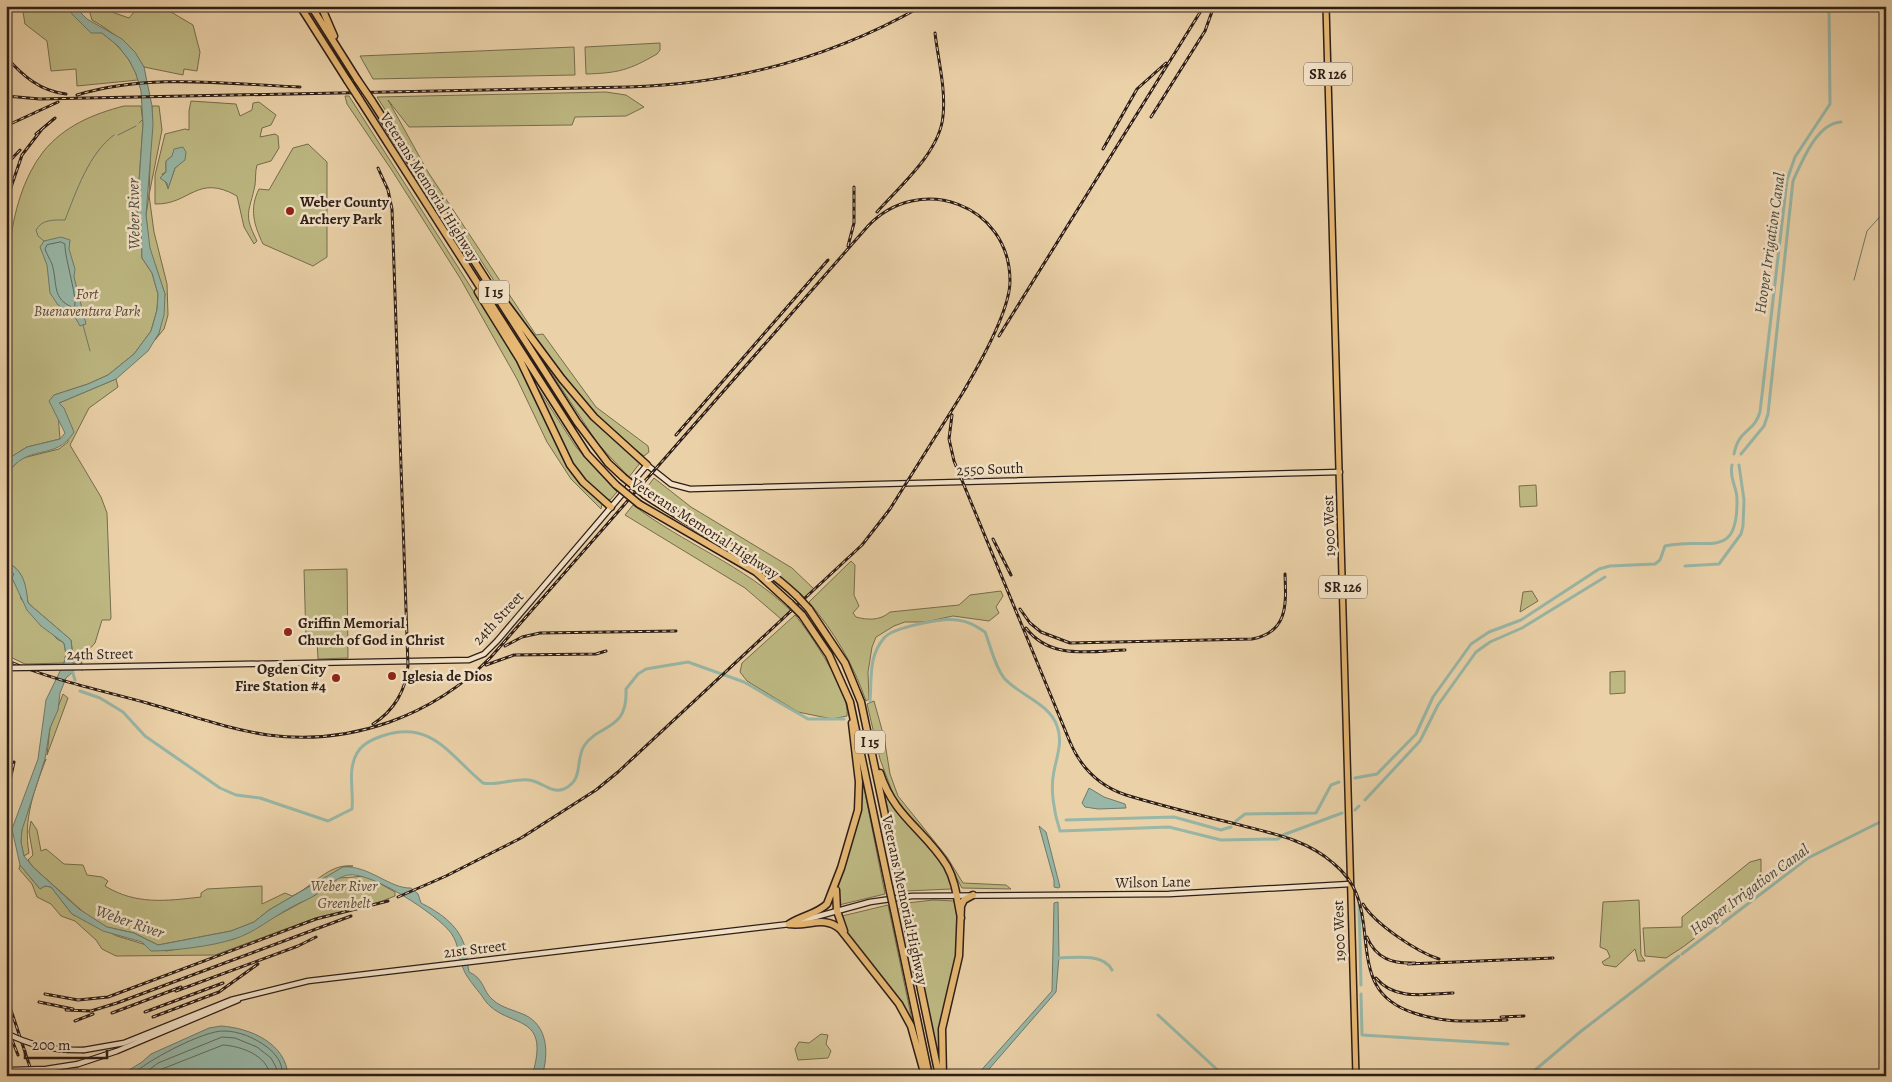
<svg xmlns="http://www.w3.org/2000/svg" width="1892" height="1082" viewBox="0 0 1892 1082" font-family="Alegreya,serif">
<rect width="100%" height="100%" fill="#ebd1a8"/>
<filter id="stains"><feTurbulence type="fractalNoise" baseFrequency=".004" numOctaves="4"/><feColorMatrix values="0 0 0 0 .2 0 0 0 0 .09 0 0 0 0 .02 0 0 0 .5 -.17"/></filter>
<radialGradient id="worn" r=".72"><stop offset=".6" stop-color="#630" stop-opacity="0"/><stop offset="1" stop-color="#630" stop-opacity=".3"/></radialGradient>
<!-- green -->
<path fill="#beb983" stroke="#766c4d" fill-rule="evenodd" d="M22,6H68C75,20 90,24 102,33C118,44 133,61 138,80L77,86L76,69L51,71L47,41L25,24Z
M88,6H107L106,10L129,18L139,6H161L193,25L200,52L197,71L184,69L183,75L144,67C131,46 113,32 92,20Z
M660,43V50L657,54C629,70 619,73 586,74L585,47Z
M574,47L575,75L373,79L360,56Z
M606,92L626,95L644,107L626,116L575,117L572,125L409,127L388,100L428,172L536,335L543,334L596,407L648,446L649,452L644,456L601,423L510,306L377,97Z
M345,96H349L516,358L573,475L602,504L601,509L571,479L547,442L517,379L460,278L393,172L347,104Z
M191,101L236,104L240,116L252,110L253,103L259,102L276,115L271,125L262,128L260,137L275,134L278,136L279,148L271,161L257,165C255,172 256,178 255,185C249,214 243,213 257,241L254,244L244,227L237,196C197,173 190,205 155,204V175L165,134L185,129L189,130V111ZM172,156L185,159L175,168L168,188L162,174L166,172V161Z
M124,106H141L143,124L137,210L141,224L142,258L152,273L158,294L157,310L151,331L134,354L108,375L88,384L54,395L50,401L58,414L60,439L27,447L6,460C6,423 6,386 6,350C6,288 3,204 43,152C64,126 93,114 124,106Z
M152,106H159L162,130L149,195L154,232L167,284L168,315L164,329L155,340L159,333L165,294L149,248L146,215L149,195Z
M308,144L327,162V257L313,266L263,244C254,225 249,209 259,189L269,190L293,148Z
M533,345L594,420L640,463L629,477L598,444Z
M528,373L576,447L617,492L610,500C579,494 542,402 528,373Z
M116,379L118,387L89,408L70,445L101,497L107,513L111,618L110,620H102L95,643L85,654L81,664H74L71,640L28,603C25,585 24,570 6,562V476L19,459L59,449L68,442L67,416L59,403Z
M654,478L691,507L792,568L814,589L805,598L759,558L656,498L645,490Z
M1536,485L1537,506L1520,507L1519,486Z
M633,505C684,544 744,565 790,610L781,619L745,588L625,515Z
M851,561L855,565L854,595L859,606L853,613L856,617C867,620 880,621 890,612L959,605L970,595L1001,591L1003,596L996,607L999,613L989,621L953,616L925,622H905L894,626L876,637L872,647L868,672L869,699L866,701C853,663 834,632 809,602Z
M6,568L15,574L12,578L20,593L21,599L57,639L64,643L66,654L64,663L25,664L6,655L8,604Z
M347,569L348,658L318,659L317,640H306L304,570Z
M1532,591L1538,601L1520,612L1523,592Z
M795,615C810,633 851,694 847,716L832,719L798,712L747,681L740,672L742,663Z
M1625,671V693L1610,694V672Z
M63,694L68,698L47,755L50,728Z
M874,701L884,737L890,774L898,796L947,857L963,883L1006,885L1011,889L962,888L947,860L905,815L893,794L880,759L867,704Z
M46,759C34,791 23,819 29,853L24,856C23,851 21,846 21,841C21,821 36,775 46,759Z
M860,767L885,894L839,905L838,888L856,825Z
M883,788L897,812L943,864L953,887L951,889L905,891Z
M31,821L37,830L41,851L46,849L64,864L83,865L87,875L102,877L108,881L105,886C136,905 166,901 201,897V893L207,889L262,886V904L285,893L292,896C313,887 328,863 353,866L343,867L269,910L254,922L231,931L158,945L134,933L107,927L90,918L33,867L28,860L33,855L29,832Z
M1806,848L1808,852L1683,947L1666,958L1645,956L1643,928L1682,927V917L1750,862L1761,859V875H1769Z
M20,865L40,889L45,886L51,887L72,914L117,936L166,951L234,939L317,894L339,878L366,876L395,892V896L372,905L318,917L215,955L116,956L102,949L96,940L75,921L61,916L51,904L37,897L32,884L19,869Z
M933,900L955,901L959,922V950L939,1031L940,1068L907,903Z
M1639,900L1641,955L1645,961H1638L1635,949L1616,967L1604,965L1602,962L1610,957L1607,950L1600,947L1603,902Z
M888,905L913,1025L891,988L848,935L842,916Z
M821,1034L828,1035L826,1044L831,1051L828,1058L798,1060L795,1049L799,1042L809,1043Z"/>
<!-- water -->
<path fill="#98b7a7" stroke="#6e7a6d" d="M68,6H79L81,13L87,19L122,39L135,52L144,67L152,106L153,125L146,215L150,248L165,294L164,315L159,333L148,351L116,379L59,403L64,408L74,432C55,463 27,441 6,476V460L27,447L60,439L65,433L49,401L54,395L88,384L108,375L134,354L151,331L157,310L158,294L152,273L142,258L141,224L137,210L143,124L141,91L136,74L129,60L118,46L102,33H91L72,14Z
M183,147L186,152L185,160L175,168L168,189L167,183L160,178L166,172V161L172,156L174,149Z
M61,237L70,240L69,249L75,269L74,277L86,324L80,326L74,315L58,305L50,293L47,265L40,247L44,241Z
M6,562C24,570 26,585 28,603L71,640L74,671L66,678L60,693L58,710L50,728L45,759L22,830L21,842L24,856L33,867L79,909L107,927L134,933L158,945L231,931L254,922L269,910L343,867C369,865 390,889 411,888L418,894L421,903C439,912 457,924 464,944C467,952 467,963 469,972C485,979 482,991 493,1000C502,1008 514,1010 525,1015C548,1026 549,1054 542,1076H532C553,1007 503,1032 482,996C476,988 466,977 463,968C457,955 460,946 451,933C438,915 371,871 348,875C336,877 327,888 317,894C308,900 298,903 290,908C271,918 254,933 234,939C213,946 173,951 151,951L142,942L103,931L72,914L51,887L45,886L40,889L20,865L12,829L38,759L46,700L64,663L66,654L64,643L41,626L27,610L12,578L14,574L6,568Z
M1089,788L1104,797L1125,804L1126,808L1098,809L1085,807L1082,803Z
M1039,826L1046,832L1060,887L1058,888L1054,887V880Z
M1058,902L1059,957L1056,992L983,1076H976L1052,991L1054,903Z
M221,1026C250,1028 286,1043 288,1076H126V1072L142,1062L151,1054L209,1028Z"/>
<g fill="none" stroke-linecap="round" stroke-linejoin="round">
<!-- shore -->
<path stroke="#636a5f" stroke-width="1" d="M61,242L65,244C64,256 79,302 74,308C51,299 58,284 52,264C50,259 47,255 45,249L47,245Z
M131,1076C144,1062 204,1030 224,1031C239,1031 255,1038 267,1047C277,1055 282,1062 283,1076
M141,1076L158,1063L222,1037L235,1038L257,1047L271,1058L276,1067L277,1076
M155,1076L162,1069L223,1045C240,1046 268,1055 270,1076"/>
<!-- stream -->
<path stroke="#6e7a6d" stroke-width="1" d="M139,123L142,120
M118,135L136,126
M44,241L38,236L36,230C42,219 54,220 65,220C76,192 89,153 114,135
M1854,280L1867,231L1886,210
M83,325L90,351"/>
<!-- canal -->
<path stroke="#98b7a7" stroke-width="3" d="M1734,454C1739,428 1754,433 1760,412L1787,180L1795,157L1830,104L1829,6
M1741,454L1764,426L1768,414L1793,181C1802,161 1817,123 1841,122
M1685,566L1719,564L1741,534L1743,526L1744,500L1739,465
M71,667L75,680
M80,691L100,698L123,712L145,736L220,788L236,795L260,798L328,821L352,809C354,790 347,771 357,753C362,744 373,739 382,736C432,719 450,756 483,783C498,786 513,778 529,780C541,781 551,794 564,789C584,780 575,761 584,746C599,723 628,732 626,689L638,674L646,669L688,662L744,682L808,719H844
M870,701C872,678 868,657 884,638C893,627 943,618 957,620C968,621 976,626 985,632C991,647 994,665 1004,678C1019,695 1049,703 1057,726C1063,741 1057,756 1054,771C1050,789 1054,813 1060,831L1169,827L1221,840L1278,839L1283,835L1342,813
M1355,778L1377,774L1416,734L1433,697L1471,644L1489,632L1521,620L1599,569L1610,566L1655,564L1660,560L1665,546C1706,536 1738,563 1737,499C1737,487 1729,479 1732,465
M1365,800L1420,741L1438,705L1476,652L1490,642L1522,628L1605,577
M1355,810L1359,806
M1066,820L1174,817L1221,830L1231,827
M1236,821L1245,814L1316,813L1331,785L1339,782
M1359,900L1361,985
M1682,954L1808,858L1886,819
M1056,958C1073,958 1103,952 1112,970
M1361,994L1362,1035L1508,1044
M1158,1015L1224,1076
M1528,1076L1580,1032L1679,956"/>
<defs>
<path id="secondary" d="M83,667L469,660L484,654L497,641L647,465L671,484L690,489L1340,472
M797,922L870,902L912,896L1169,894L1350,884
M84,1050L124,1043L231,1000L308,981L790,924
M78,1064L117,1051L238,1000"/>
<path id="primary" d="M1326,6L1356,1076"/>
<path id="motorway" d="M300,6L347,80
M311,6L357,79
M321,6L334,36
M360,100L587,454L616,485
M372,101L577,422L608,463L623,477
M478,292L520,360L570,465L583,482L611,507
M501,297L562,379L594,417L647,465
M645,495C696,529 753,554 797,596
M639,504L756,572L790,603
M809,609L845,663L861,702L900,886
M802,615L829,655L850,702L889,887
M880,773C894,817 926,831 947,866C956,882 957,900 961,918
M836,890L837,911L844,931
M904,908L939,1076
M894,910L929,1076
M789,924C801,916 817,914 827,904L841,868L858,810L859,782L852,723
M789,924C808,927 824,915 840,929L899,1004L911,1026L925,1076
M943,1076L942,1029L959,956L961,906L964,900L973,895"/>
</defs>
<!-- secondary casing -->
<use href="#secondary" stroke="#2e1e17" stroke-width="7"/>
<!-- primary casing -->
<use href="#primary" stroke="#2e1e17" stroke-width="8"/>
<!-- motorway casing -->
<use href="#motorway" stroke="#2e1e17" stroke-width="9"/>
<!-- secondary -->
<use href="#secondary" stroke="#f2e1c6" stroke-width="4.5"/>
<!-- primary -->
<use href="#primary" stroke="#e6b874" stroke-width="5"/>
<!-- motorway -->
<use href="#motorway" stroke="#e6b874" stroke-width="6"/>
<defs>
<path id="rail" d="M6,57C23,76 40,91 66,94
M77,95C150,73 225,84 300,87
M6,96L40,99L628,87C734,84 831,58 922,6
M1151,117L1205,31L1214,6
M6,126L58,102
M36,134L55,118
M1103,149L1137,89L1166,63
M6,165L20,150
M6,202L22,155L42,129
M877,212C900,186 940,152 943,116C946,89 938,59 935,33
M848,246L854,223V187
M999,336L1204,6
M952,415L949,439L954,461L1070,742C1081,768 1099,786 1126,795C1162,806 1199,815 1236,824C1270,833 1306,839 1333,863C1358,883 1362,906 1365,937C1369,975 1374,1000 1414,1013C1446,1024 1473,1021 1507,1020
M676,435L828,260
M993,539L1011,575
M1020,609L1030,623L1041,632L1070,643L1252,639C1289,632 1286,603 1285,574
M1026,628C1050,660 1090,651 1125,650
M505,646L522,637L540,633L676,631
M6,660C51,680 100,690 147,703C187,714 227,729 268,735C351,746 433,716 491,657L868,226C919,172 1010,204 1010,281C1010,311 979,365 963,392
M486,665L514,655L596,654L606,651
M373,724C394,711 406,690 408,666L392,209L388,190L378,168
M6,799L14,762
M398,897L446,876L521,838L596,790L618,772L862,545L890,509L967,386
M1363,904C1375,924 1417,952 1439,959
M1367,937C1376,959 1393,964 1415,963
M1408,964L1553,958
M1376,978C1395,1001 1426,994 1453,993
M176,991L298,946L316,937
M45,994L78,1000L108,997L316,919L388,901
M6,995L33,1076
M39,1002L73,1009
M66,1010L91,1011L117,1003L351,916
M145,1012L223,983
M112,1013L181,987
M153,1017L219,992L258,964
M1501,1017L1524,1016
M75,1021L93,1014
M6,1025L18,1055"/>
</defs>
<!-- rail casing -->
<use href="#rail" stroke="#2e1e17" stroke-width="3"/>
<!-- rail -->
<use href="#rail" stroke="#f2e1c6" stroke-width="1" stroke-dasharray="4" stroke-linecap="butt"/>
<defs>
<path id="secondary-bridge" d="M6,668L83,667
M6,1033C31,1046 56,1051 84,1050
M11,1070L46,1069L78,1064"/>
<path id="motorway-bridge" d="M357,79L372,101
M347,80L360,100
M623,477L645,495
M616,485L639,504
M797,596L809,609
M790,603L802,615
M900,886L904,908
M889,887L894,910"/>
</defs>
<!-- secondary-bridge casing -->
<use href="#secondary-bridge" stroke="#2e1e17" stroke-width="7" stroke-linecap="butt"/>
<!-- motorway-bridge casing -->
<use href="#motorway-bridge" stroke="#2e1e17" stroke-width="9" stroke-linecap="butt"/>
<!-- secondary-bridge -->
<use href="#secondary-bridge" stroke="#f2e1c6" stroke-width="4.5"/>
<!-- motorway-bridge -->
<use href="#motorway-bridge" stroke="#e6b874" stroke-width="6"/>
</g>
<!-- markers -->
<g fill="#8f2418" stroke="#f2e1c6" stroke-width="2">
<circle cx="290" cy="211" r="5"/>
<circle cx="288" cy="632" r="5"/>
<circle cx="392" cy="676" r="5"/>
<circle cx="336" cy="678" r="5"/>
</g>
<g text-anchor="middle" stroke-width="5" stroke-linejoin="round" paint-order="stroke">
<!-- shield labels -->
<g fill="#f2e1c6" stroke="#69584c" stroke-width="1">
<rect x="1304" y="62.5" width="48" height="23" rx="4"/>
<rect x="479" y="280.5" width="30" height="23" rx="4"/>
<rect x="1319" y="575.5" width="48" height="23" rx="4"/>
<rect x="855" y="730.5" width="30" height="23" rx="4"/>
</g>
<g font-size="14" font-weight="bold" fill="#2e1e17">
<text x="1328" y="79">SR 126</text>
<text x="494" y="297">I 15</text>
<text x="1343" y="592">SR 126</text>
<text x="870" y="747">I 15</text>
</g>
<!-- street labels -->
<g font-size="15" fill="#2e1e17" stroke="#f2e1c6">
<text transform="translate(430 187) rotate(58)" y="5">Veterans Memorial Highway</text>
<text transform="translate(990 469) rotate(-2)" y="5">2550 South</text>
<text transform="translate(1329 526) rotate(-92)" y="5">1900 West</text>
<text transform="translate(705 528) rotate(33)" y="5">Veterans Memorial Highway</text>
<text transform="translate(498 618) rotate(-47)" y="5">24th Street</text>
<text transform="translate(100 654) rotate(-1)" y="5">24th Street</text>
<text transform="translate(1153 882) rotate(-1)" y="5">Wilson Lane</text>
<text transform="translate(905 900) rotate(78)" y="5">Veterans Memorial Highway</text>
<text transform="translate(1339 931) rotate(-92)" y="5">1900 West</text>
<text transform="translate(475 949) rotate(-7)" y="5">21st Street</text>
</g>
<!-- poi labels -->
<g font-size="15" font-weight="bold" fill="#2e1e17" stroke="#f2e1c6" text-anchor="start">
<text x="300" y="207">Weber County<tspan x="300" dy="17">Archery Park</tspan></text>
<text x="298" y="628">Griffin Memorial<tspan x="298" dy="17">Church of God in Christ</tspan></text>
<text x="326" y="674" text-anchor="end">Ogden City<tspan x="326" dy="17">Fire Station #4</tspan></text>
<text x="402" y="681">Iglesia de Dios</text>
</g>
<!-- park labels -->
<g font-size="15" font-style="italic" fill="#594c37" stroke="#f2e1c6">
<text x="87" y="299">Fort<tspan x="87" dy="17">Buenaventura Park</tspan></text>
<text x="344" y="891">Weber River<tspan x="344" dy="17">Greenbelt</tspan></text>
</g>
<!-- water labels -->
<g font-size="16" font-style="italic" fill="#4e4c42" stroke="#f2e1c6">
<text transform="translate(133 214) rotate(-91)" y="6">Weber River</text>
<text transform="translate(1769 243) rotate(-82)" y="6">Hooper Irrigation Canal</text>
<text transform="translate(1749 889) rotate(-36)" y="6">Hooper Irrigation Canal</text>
<text transform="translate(130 921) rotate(19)" y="6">Weber River</text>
</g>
</g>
<!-- margin -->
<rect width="1892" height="1082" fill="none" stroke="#ebd1a8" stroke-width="25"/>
<rect x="8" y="8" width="1877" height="1067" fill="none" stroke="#2e1e17" stroke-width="2.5"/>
<rect x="12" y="12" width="1867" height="1057" fill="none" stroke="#2e1e17"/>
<!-- scale -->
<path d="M25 1050v8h82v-8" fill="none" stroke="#2e1e17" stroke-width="2.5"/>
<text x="32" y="1050" font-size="15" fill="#2e1e17" stroke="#f2e1c6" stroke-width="4" paint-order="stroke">200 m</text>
<rect width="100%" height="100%" filter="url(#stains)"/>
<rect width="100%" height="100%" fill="url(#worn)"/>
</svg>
